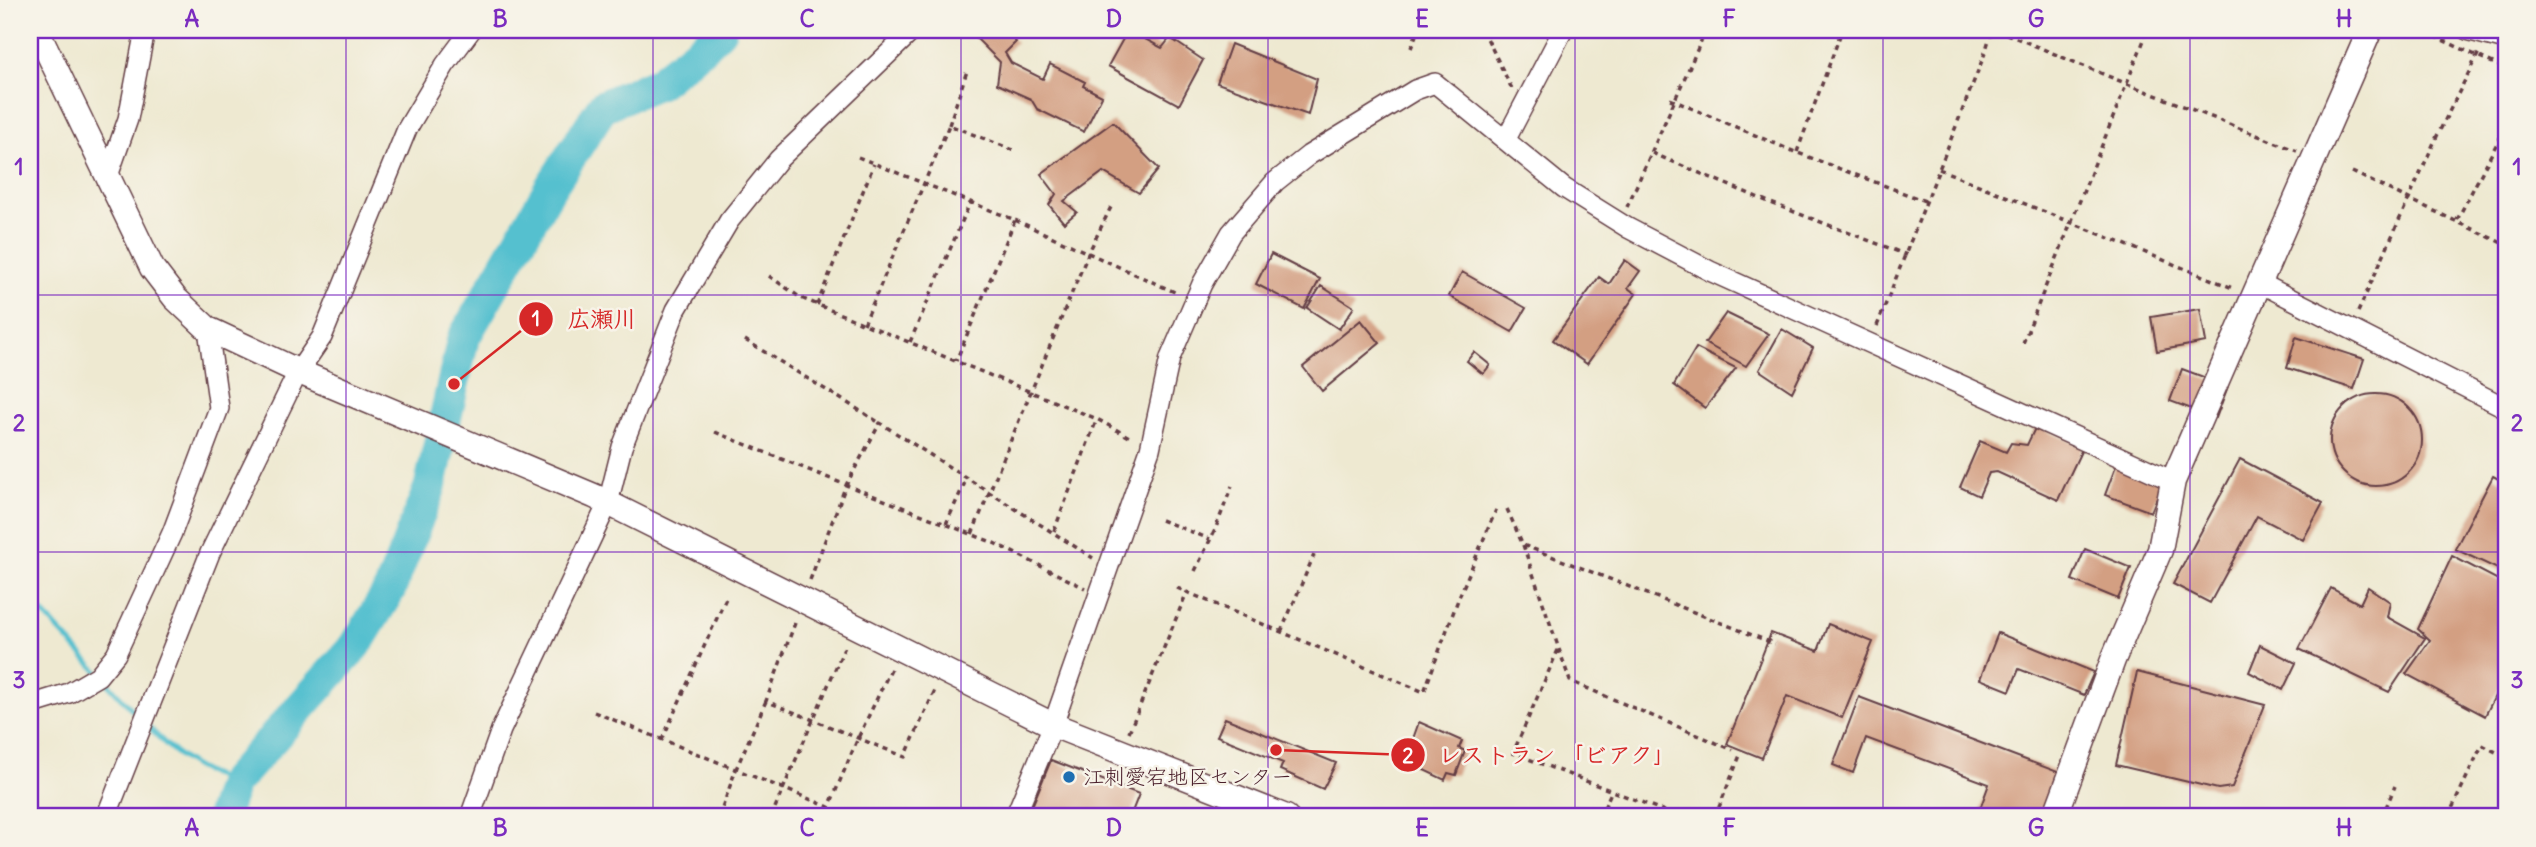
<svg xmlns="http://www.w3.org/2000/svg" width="2536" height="847" viewBox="0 0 2536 847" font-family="Delius,'Klee One',sans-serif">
<rect width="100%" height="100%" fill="#f7f3e8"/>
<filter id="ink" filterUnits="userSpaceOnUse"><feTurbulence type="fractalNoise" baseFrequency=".0143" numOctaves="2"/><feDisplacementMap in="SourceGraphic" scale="14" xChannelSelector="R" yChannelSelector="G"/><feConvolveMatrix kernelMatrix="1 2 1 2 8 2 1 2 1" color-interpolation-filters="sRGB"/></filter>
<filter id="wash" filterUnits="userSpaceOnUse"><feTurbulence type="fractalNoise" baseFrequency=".00686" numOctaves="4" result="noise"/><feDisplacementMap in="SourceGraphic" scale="28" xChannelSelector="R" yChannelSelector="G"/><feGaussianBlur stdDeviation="1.57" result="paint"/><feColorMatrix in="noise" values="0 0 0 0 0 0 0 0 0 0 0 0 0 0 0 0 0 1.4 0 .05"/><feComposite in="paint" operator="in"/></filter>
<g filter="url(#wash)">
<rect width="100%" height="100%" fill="#eee9d1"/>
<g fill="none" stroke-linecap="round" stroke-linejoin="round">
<!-- stream -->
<path stroke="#54c0cf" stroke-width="5" d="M30,599L97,671
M103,678L139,717
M146,724C173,754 195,771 233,783"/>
<!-- river -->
<path stroke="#54c0cf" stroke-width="33" d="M222,817L233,783L356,645L390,589L430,487L463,339L550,188L603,106L658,83L702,48L720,30"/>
</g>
<g id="blocks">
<!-- building -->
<path fill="#d39f82" d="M983,30H1003L1016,42L1005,53L1011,63L1043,79L1050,64L1085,82L1083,86L1102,96L1084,132L1037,109L1031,99L997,84L1000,62L976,38Z
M1128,30L1162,48L1170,38L1203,60L1179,105L1108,66Z
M1231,44L1317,79L1308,115L1217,83Z
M1113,122L1159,169L1139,193L1103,172L1064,201L1077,212L1064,223L1049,205L1056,194L1041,174Z
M1271,254L1320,279L1304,309L1256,284Z
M1625,260L1640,271L1628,288L1636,294L1587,364L1553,340L1599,277L1609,284Z
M1462,272L1526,308L1512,332L1449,296Z
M1321,286L1354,307L1339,329L1307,308Z
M2200,309L2206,342L2157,351L2151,317Z
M1726,313L1769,334L1746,366L1705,343Z
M1361,320L1380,343L1322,391L1303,367Z
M1782,329L1813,348L1792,392L1759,370Z
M2296,337L2364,359L2354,389L2287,368Z
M1696,348L1736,368L1705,408L1674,385Z
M1474,352L1490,365L1483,374L1467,361Z
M2182,369L2228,386L2216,418L2170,401Z
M2330 440a46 46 0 1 1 92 0a46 46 0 1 1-92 0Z
M2036,426L2083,447L2058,500L1997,472L1989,473L1979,496L1960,487L1980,441L2006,452L2011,443L2027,445Z
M2240,459L2323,503L2303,540L2257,516L2210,603L2173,584Z
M2117,463L2164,481L2151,512L2105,495Z
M2493,476L2506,483V573L2455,549Z
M2085,549L2131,568L2118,599L2072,580Z
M2452,556L2506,584V674L2485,716L2406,674L2430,640L2418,629Z
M2368,587L2390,602L2387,617L2425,638L2389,692L2299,649L2331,588L2360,604Z
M1828,624L1873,642L1842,718L1787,696L1762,758L1727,744L1771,633L1818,651Z
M1998,633L2094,672L2084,695L2019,669L2010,691L1980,679Z
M2260,645L2296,663L2283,690L2249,672Z
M2137,672L2265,705L2232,787L2218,789L2116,765Z
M1859,697L2063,774L2047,817H1977L1989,784L1866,738L1853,773L1833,765Z
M1225,718L1336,763L1323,789L1280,770L1283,763L1217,736Z
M1419,722L1462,741L1459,748L1465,751L1456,775L1448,773L1445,780L1405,761Z
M1051,760L1139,794L1130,817H1046L1030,811Z"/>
</g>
</g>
<g filter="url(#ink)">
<use href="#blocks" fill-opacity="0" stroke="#633d44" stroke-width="2"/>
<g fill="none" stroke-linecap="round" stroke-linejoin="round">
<defs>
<path id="minor" d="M2467,30L2506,40
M1506,139L1563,30
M108,176L128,119L145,30
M2260,283L2506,408
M30,705L69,693L98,676L116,654L172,533L219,408L208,329
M106,817L210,553L298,372L322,337L407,129L445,65L471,30
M470,817L501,730L608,503L622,447L676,310L729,221L779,159L913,30
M1015,817L1053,725L1150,449L1170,358L1202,284L1231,233L1275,182L1309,155L1415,90L1435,83L1564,188L1628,228L1710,271L2173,481"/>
<path id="tertiary" d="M37,30L152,268L175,298L208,329L304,374L594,496L1053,725L1286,817
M2055,817L2113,660L2160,550L2173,481L2370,30"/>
</defs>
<!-- minor casing -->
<use href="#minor" stroke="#633d44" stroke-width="22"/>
<!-- tertiary casing -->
<use href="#tertiary" stroke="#633d44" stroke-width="27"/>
<!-- path -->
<path stroke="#633d44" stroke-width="3.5" stroke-dasharray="5 5" stroke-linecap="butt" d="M1483,30L1512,89
M1824,30L1838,35
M1997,30L2115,79L2297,151
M2425,32L2506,69
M1411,48L1418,30
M1670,99L1790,150L1925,201
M949,125L967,71
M1797,152L1842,30
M1652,153L1771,203L1907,255
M858,157L1015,220L956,361
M1939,169L2235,289
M2352,172L2506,245
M1627,207L1706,30
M1015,220L1179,294
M2457,220L2506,126
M769,276L801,298L1097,419L1133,439
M817,305L874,164
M2358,312L2437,136L2480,50
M864,324L949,125L1016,151
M1877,326L1985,53L1992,30
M745,340L880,423
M910,342L970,203
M2023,343L2148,30
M715,432L846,485L880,423L1093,558
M1507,509L1523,545L1775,644
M1161,520L1210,539
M946,524L967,478
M1054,531L1097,419
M972,534L1088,254L1111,207
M1523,545L1570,681L1733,750
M1195,571L1215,530L1232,486
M810,580L846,485L994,543L1085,588
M1177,588L1424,692L1459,597L1496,510
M795,623L766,701L905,757L935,690
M1281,632L1314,555
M1558,650L1513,753L1680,817
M594,712L829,807L858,738L891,669
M1129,732L1187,592
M662,740L726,598
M719,817L736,769L766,701
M771,817L846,644
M1600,817L1612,790
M1715,817L1741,753
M1877,817L1880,811
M2382,817L2395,786
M2448,817L2482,745L2506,757"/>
<!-- minor -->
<use href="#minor" stroke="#fff" stroke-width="19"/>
<!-- tertiary -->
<use href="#tertiary" stroke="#fff" stroke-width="24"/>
</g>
</g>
<!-- grid -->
<path fill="none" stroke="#7b2cbf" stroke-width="2" stroke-opacity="0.55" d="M346,30V817M653,30V817M961,30V817M1268,30V817M1575,30V817M1883,30V817M2190,30V817M30,295H2506M30,552H2506"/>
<!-- markers -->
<circle fill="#1f6fb2" stroke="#f7f3e8" stroke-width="2.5" cx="1069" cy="777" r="7"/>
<g text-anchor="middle" stroke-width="5" stroke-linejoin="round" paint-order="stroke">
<!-- poi labels -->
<g font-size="21" fill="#4a1f2b" stroke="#f7f3e8" text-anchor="start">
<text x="1083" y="784">江刺愛宕地区センター</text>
</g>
</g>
<!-- callouts -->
<path fill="none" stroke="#d62828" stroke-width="2.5" d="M454 384L536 319M1276 750L1408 755"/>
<g fill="#d62828" stroke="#f7f3e8" stroke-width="2.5">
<circle cx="454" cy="384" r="7"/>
<circle cx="1276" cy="750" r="7"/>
<circle cx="536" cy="319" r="18"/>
<circle cx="1408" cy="755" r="18"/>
</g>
<g font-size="21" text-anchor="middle" font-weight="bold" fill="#fff">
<text x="536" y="326">1</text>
<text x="1408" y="763">2</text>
</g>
<g font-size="23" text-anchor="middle" font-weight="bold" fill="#d62828" stroke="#f7f3e8" stroke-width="5" stroke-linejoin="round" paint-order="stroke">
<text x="602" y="327">広瀬川</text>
<text x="1557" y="763">レストラン 「ビアク」</text>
</g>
<!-- margin -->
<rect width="2536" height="847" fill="none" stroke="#f7f3e8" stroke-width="77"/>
<rect x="38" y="38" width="2460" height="770" fill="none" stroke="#7b2cbf" stroke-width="2.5"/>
<g font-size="23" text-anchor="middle" font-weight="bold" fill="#7b2cbf">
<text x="192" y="27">A</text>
<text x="500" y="27">B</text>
<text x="807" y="27">C</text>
<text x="1114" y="27">D</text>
<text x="1422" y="27">E</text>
<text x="1729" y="27">F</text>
<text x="2036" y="27">G</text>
<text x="2344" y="27">H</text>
<text x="19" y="175">1</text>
<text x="2517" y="175">1</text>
<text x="19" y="431">2</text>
<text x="2517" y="431">2</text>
<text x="19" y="688">3</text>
<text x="2517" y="688">3</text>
<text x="192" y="836">A</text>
<text x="500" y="836">B</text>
<text x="807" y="836">C</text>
<text x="1114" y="836">D</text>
<text x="1422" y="836">E</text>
<text x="1729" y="836">F</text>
<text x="2036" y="836">G</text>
<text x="2344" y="836">H</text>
</g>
</svg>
